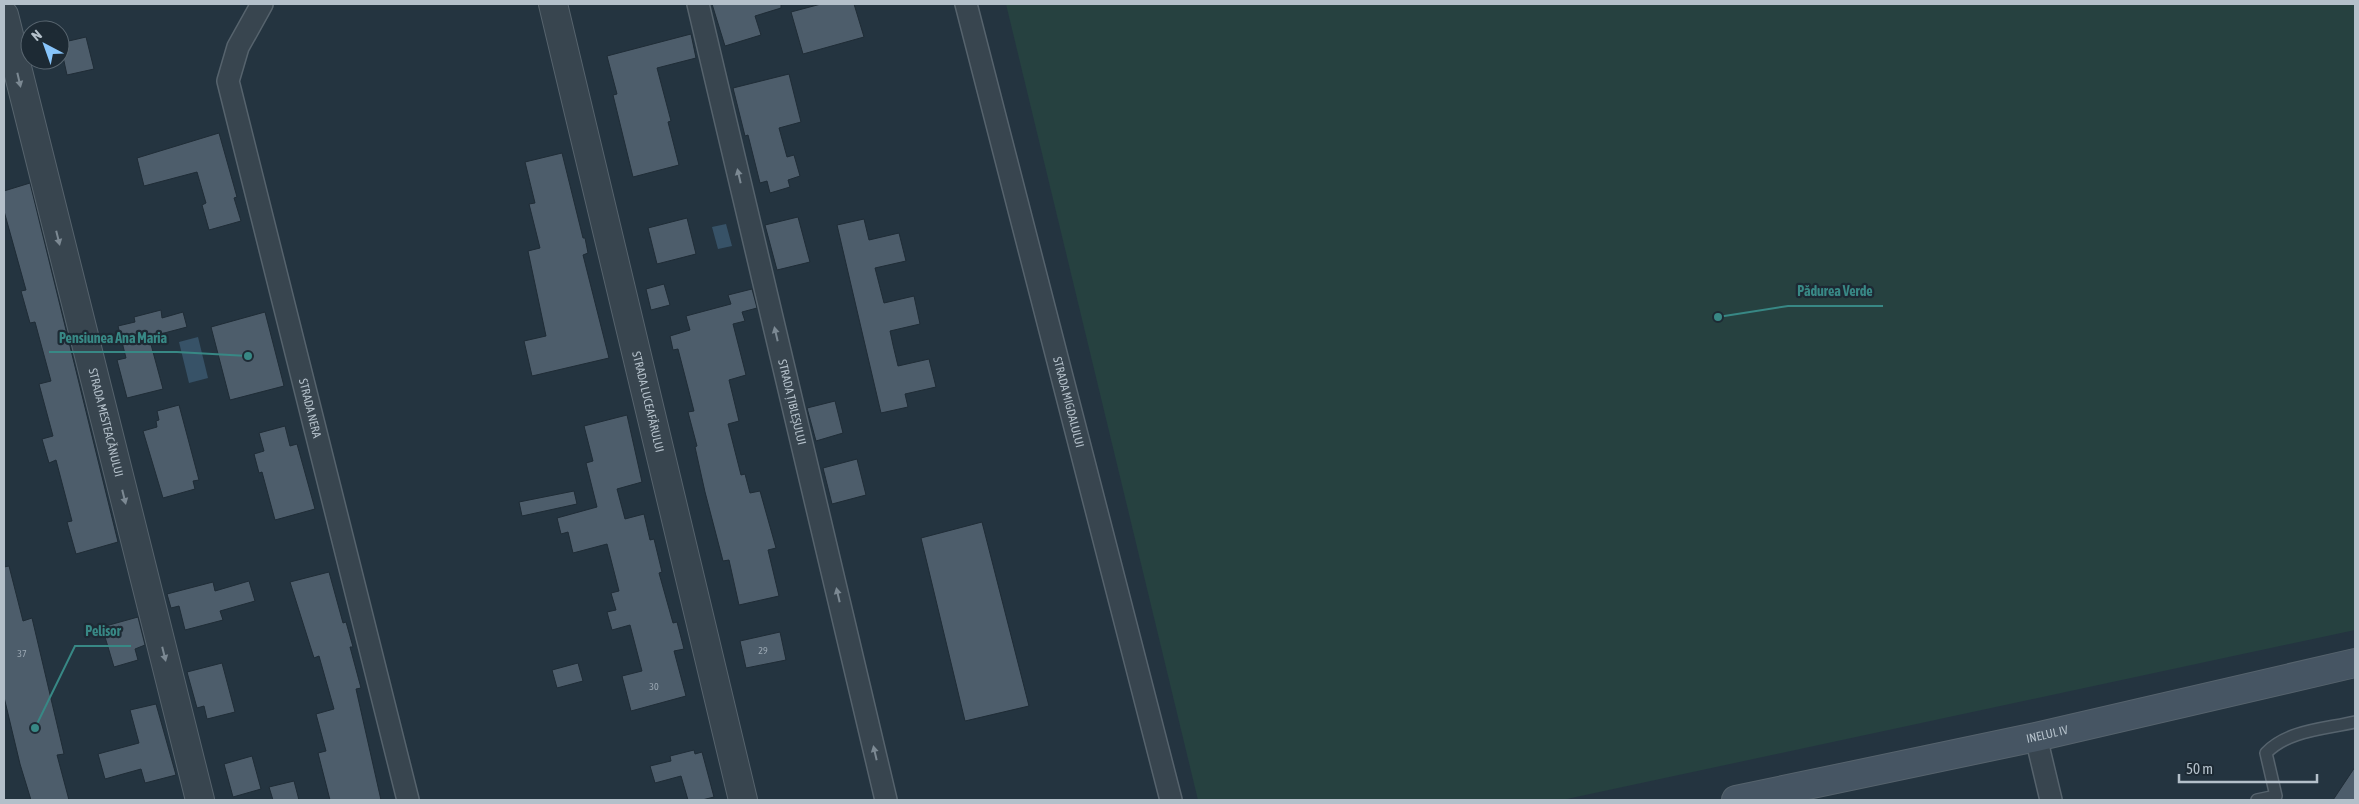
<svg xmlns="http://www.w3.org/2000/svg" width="2359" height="804" font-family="'Asap Condensed',sans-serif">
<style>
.green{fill:#264140}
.water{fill:#375267}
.building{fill:#4d5d6b;stroke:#1f2c36}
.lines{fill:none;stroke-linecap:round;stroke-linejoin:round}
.service-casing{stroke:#56636d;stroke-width:14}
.minor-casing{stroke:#56636d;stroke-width:24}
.tertiary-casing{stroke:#56636d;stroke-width:30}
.secondary-casing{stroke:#56636d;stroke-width:30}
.service{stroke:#38454f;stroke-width:11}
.minor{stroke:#38454f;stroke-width:21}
.tertiary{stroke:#38454f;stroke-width:28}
.secondary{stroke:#465563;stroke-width:28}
.oneway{fill:#7c8993}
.labels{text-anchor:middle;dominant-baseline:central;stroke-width:4.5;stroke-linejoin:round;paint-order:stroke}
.number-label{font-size:10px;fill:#9aa7b2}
.street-label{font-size:12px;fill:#b4c0ca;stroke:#1d2a34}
.leader{fill:none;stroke:#388885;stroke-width:2}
.callout-dot{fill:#388885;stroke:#1d2a34;stroke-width:2}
.callout-label{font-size:14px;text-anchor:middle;font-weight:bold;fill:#388885;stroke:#1d2a34;stroke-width:4.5;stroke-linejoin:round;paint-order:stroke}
</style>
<rect width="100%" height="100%" fill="#243440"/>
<path class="green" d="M1006,4H2355V630L1562,800H1198Z"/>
<path class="water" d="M726,224L732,246L718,249L712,227Z
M198,337L208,378L189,383L179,342Z"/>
<path class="building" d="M712,4H781V8L755,16L761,35L725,46Z
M821,4H854L864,37L803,54L791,12Z
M691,34L696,58L657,68L671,121L668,122L679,165L633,177L613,95L617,94L607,56Z
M86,37L94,69L67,75L60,43Z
M789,74L801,122L779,128L787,157L794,155L800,176L788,180L790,187L770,193L767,181L760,183L748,135L745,136L733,88Z
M219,133L237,197L234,198L241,221L209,230L202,205L206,203L197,172L144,186L137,158Z
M562,153L583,238H585L588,253L583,255L609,358L532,376L524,341L546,336L528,251L540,248L529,204L535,203L525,162Z
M30,183L118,542L76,554L67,522L72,521L56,460L49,463L42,439L53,436L39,384L51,381L35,322L30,323L21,291L26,290L4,211V191Z
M798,217L810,262L777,270L765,225Z
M687,218L696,254L657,264L648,228Z
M864,219L869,240L899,233L906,261L875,268L884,303L914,296L920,324L890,331L893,345L898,366L929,359L936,387L905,394L908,407L881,413L837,225Z
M664,284L670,305L651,310L646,289Z
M752,289L757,308L742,312L745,321L733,324L746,375L729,380L739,421L728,424L741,475L745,474L750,493L760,491L776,548L768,550L779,596L739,605L729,560L723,561L705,492L695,447L697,446L688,412L694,411L678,349L673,350L670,336L690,330L686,316L731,304L728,295Z
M161,310L162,318L183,312L187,327L149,337L163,389L127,398L117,360L126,358L118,326L135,322L134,317Z
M265,312L284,386L230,400L211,327Z
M835,401L843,433L816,441L807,408Z
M179,405L199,480L193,481L195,489L163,498L143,431L157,427L156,421L159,420L157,411Z
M627,415L642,482L617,489L625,519L644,514L650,540L654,539L662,572L659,573L673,623L677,622L684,649L674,651L686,696L631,711L622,676L642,671L630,625L612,630L607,612L616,610L611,593L619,591L607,544L573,553L568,532L561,534L557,518L597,507L586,463L593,461L584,426Z
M285,426L290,446L297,444L315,509L275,520L262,472L259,473L254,454L264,451L259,433Z
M857,459L866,495L832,504L823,468Z
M574,491L577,504L522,516L519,502Z
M982,522L1029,706L965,721L921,538Z
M9,566L23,621L32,618L64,754L57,755L69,800H31L20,764L4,697V567Z
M329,572L343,623L346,622L353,647H350L361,688L356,689L381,800H330L318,753L326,751L316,714L334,709L319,656L314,658L290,582Z
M249,581L255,601L220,611L223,620L185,630L179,606L171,608L167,594L213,582L215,591Z
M138,617L145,645L135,649L138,660L114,667L102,627Z
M780,632L786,660L746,668L740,641Z
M222,663L235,712L207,719L204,706L197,708L187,672Z
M578,663L583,681L557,688L552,670Z
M156,704L176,775L145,783L141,769L105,779L98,754L139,743L130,710Z
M694,750L695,754L702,752L714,797L702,800H688L681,776L655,783L650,766L671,761L670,756Z
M252,756L261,789L233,797L224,764Z
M2355,767V800H2333Z
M294,781L299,800H273L269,787Z"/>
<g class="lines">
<defs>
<path id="service" d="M2257,800L2276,796L2266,753C2288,730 2325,729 2355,722"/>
<g id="minor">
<path id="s1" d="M262,4L238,47L228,81L408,800"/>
<path id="s2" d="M698,4L886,800"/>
<path id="s3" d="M966,4L1171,800"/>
<path d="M2036,737L2051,800"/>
</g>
<g id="tertiary">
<path id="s4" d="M553,4L743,800"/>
<path id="s5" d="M4,15L200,800"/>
</g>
<g id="secondary">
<path id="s6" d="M1736,800L2036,737L2355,663"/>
</g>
</defs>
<use href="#service" class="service-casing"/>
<use href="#minor" class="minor-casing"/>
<use href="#tertiary" class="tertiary-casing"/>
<use href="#secondary" class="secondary-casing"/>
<use href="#service" class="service"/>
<use href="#minor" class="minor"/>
<use href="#tertiary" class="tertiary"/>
<use href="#secondary" class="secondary"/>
</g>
<defs><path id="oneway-solid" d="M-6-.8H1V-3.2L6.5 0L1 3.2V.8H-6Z" transform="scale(1.25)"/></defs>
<g class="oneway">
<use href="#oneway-solid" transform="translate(19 80) rotate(77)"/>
<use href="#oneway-solid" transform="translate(739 176) rotate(-103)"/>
<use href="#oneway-solid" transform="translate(58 238) rotate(76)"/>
<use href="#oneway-solid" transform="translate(776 334) rotate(-103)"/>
<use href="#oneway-solid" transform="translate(124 497) rotate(76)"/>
<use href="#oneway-solid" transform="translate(838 595) rotate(-103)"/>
<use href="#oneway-solid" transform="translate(164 654) rotate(76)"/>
<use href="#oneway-solid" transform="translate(875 753) rotate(-103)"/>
</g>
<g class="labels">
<g class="number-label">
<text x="763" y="650">29</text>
<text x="22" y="653">37</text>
<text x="654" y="686">30</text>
</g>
<g class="street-label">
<text stroke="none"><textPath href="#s4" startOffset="409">STRADA LUCEAFĂRULUI</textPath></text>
<text stroke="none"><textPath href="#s2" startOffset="409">STRADA ȚIBLEȘULUI</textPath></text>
<text stroke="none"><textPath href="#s3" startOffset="411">STRADA MIGDALULUI</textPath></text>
<text stroke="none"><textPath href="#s1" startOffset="422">STRADA NERA</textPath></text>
<text stroke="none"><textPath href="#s5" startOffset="420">STRADA MESTEACĂNULUI</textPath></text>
<text stroke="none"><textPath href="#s6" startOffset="318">INELUL IV</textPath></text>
</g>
</g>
<path class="leader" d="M1718 317L1788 306H1883M248 356L177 352H49M35 728L75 646H131"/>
<g class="callout-dot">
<circle cx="1718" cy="317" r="5"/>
<circle cx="248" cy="356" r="5"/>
<circle cx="35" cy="728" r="5"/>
</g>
<g class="callout-label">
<text x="1835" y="296">Pădurea Verde</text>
<text x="113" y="343">Pensiunea Ana Maria</text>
<text x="103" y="636">Pelisor</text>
</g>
<rect width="2359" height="804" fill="none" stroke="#b4c0ca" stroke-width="10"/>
<g transform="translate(45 45) rotate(319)"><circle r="24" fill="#1d2a34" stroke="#596670"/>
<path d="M0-4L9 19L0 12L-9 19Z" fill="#88c5fb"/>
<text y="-8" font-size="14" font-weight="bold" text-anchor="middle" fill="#b4c0ca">N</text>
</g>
<path d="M2179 774v8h138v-8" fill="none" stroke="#b4c0ca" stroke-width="2.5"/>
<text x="2186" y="774" font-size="15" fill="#b4c0ca" stroke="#1d2a34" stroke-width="4" paint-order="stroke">50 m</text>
</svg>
